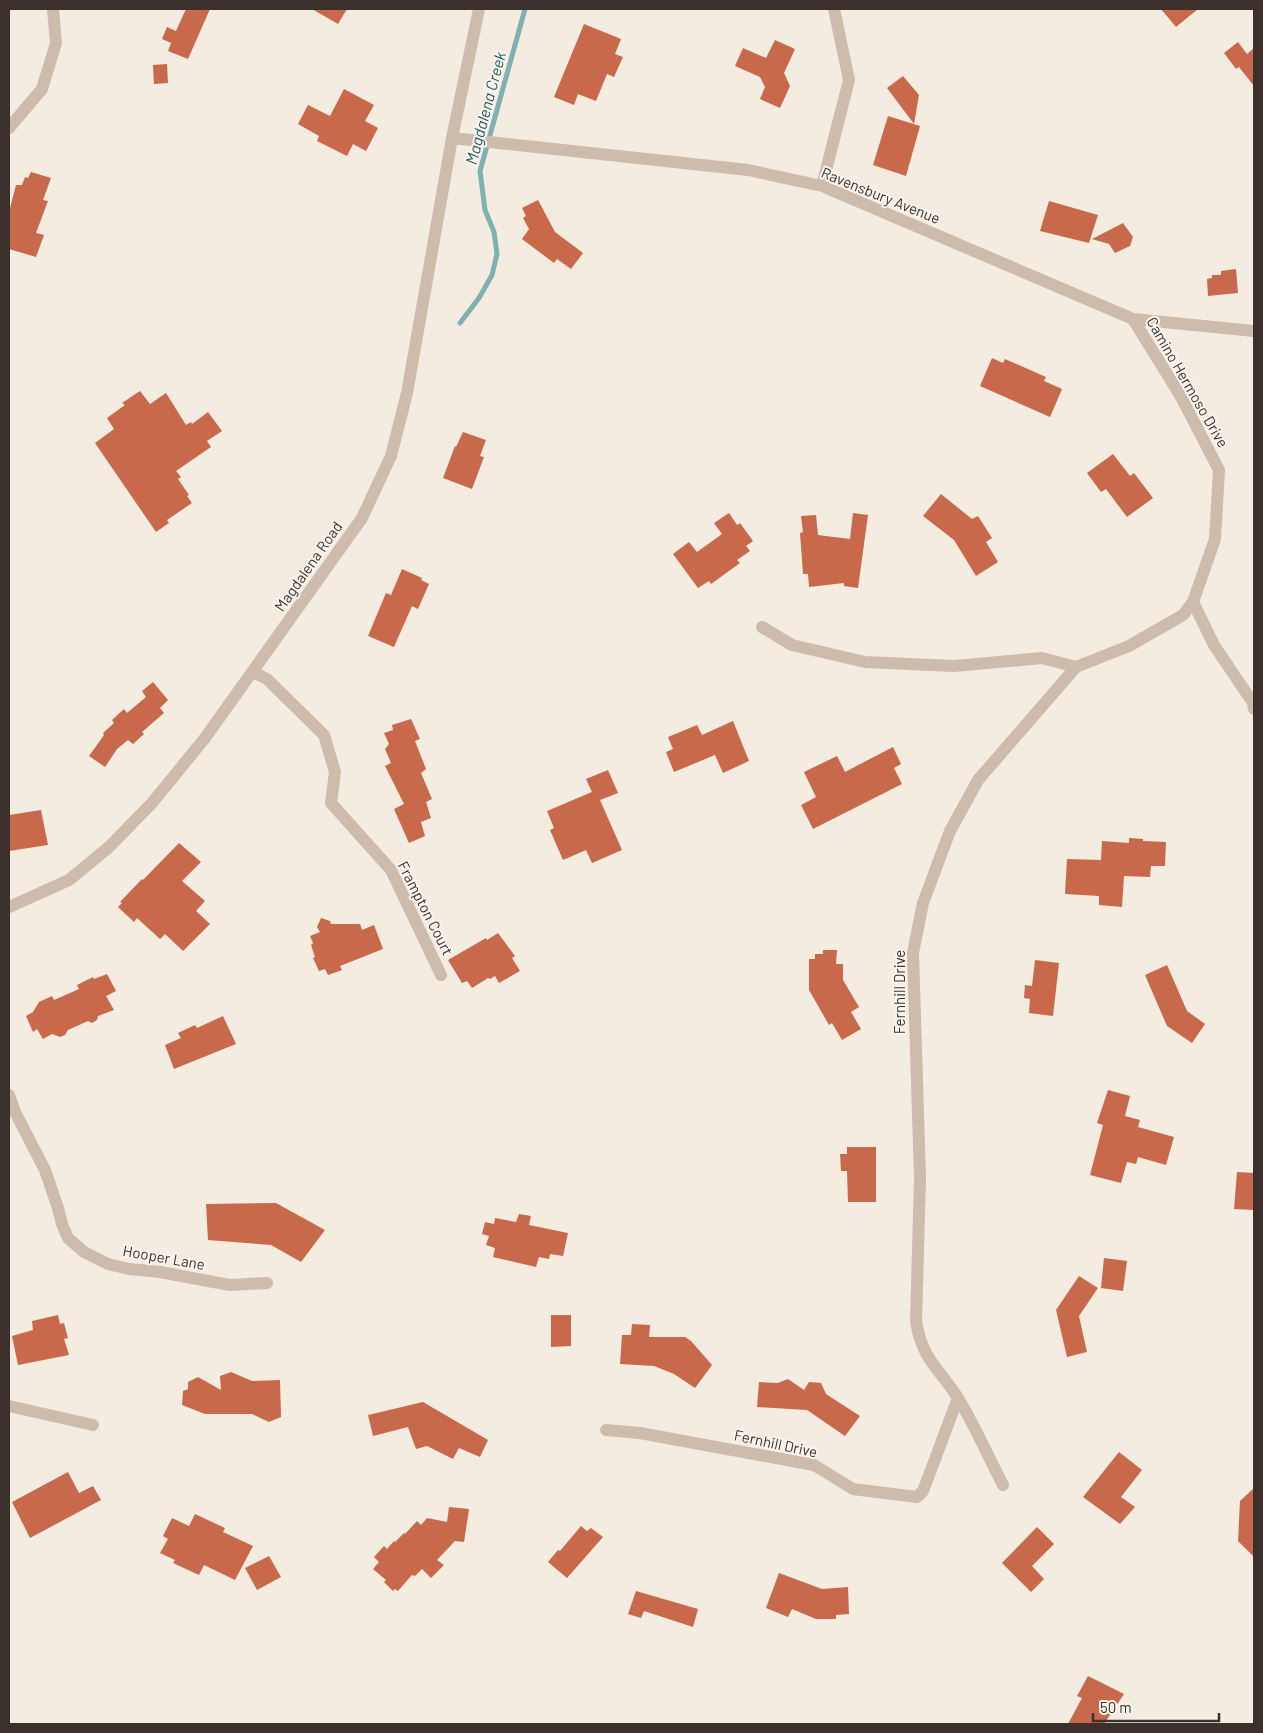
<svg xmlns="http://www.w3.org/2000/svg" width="1263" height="1733" font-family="Barlow,sans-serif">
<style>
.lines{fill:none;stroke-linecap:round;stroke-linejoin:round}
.stream{stroke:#7fb0b2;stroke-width:5}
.building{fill:#c8694b}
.minor{stroke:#cdbbac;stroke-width:12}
.labels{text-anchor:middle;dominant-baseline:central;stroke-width:4;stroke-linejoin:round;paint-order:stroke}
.street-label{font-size:15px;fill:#3b302b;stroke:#fbf5ee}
.water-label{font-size:16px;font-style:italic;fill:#1f5a5e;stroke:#fbf5ee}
</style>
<rect width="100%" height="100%" fill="#f4ebe1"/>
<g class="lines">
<path class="stream" d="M460,323L479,298L492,275L497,254L494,232L485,210L480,171L525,9"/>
</g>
<path class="building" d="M186,9H210L188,59L168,51L171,43L162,39L167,27L176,31Z
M312,9H347L338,24Z
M1161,9H1198L1176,27Z
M584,24L621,39L615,54L623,57L614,77L607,74L596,101L578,94L574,105L554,97Z
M775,40L795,49L784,73L790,86L780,108L760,99L765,87L760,77L735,66L743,48L766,58Z
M1238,42L1247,54L1254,48V86L1239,67L1236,69L1224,53Z
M167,64L168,83L154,84L153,65Z
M903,76L919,95L914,124L887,88Z
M344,89L374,105L365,121L378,128L366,151L353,144L347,156L317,141L319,136L298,124L308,105L330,116Z
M888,116L920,126L906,176L873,165Z
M31,172L51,178L43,200L48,201L36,233L44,235L36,257L9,249V212L16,185H22L25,177L28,178Z
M538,200L555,232L583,253L571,269L557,259L554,263L522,239L529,229L523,218L526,216L522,208Z
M1049,201L1098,215L1089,243L1040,231Z
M1123,223L1133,237L1130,246L1115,253L1109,244L1092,239Z
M1236,269L1238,293L1208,296L1207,279L1212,278V275H1221V271Z
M992,358L1003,363L1005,359L1046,377L1044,381L1062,389L1050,417L980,386Z
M140,391L150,404L166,393L186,425L191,422L192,424L208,412L222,431L207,441L211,447L176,471L181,477L178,479L189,495L187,496L192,503L167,520L169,523L156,532L95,443L114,429L107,418L125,405L122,403Z
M463,432L486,440L480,456L484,457L472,489L443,478L455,446L456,447Z
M1113,454L1130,476L1134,473L1153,498L1127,517L1106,489L1101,492L1087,473Z
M941,494L972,519L978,516L992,538L986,542L998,562L976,576L954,540L923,516Z
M729,513L737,525L740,523L753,541L746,546L750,551L737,560L740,563L711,584L709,581L698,588L673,554L689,542L697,552L722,534L714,523Z
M853,513L868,515L858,588L844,586V583L809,587L808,574H803L800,533L803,532L801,516L816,515L818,535L850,539Z
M402,569L422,578L421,580L429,584L418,609L412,606L394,647L368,636L386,593L391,595Z
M153,682L168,700L160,708L164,713L142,732L144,734L133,744L128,740L117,749L105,767L89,756L104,735L103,733L114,723L112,720L124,709L127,713L146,697L142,691Z
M411,719L420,739L415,741L426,769L421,773L432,799L426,802L431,818L421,822L425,836L409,843L394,809L404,804L385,766L391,763L385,749L389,744L384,733L393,730L392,725Z
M733,721L749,761L723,773L715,755L674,772L666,752L673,749L668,737L697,725L702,735Z
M893,747L901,764L894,768L902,784L813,829L801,805L816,797L804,772L837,756L845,772Z
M608,770L618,793L600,800L622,850L592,863L586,850L563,860L550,830L554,828L547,811L592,792L586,779Z
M41,810L48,845L9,851V815Z
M1129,838L1143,839V841L1166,842L1165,866H1151L1150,877L1124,876L1122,907L1099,905V896L1065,894L1067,859L1101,860L1102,841L1129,843Z
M179,843L201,862L182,881L205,901L196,911L210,924L183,951L165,934L160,939L137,918L134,922L118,907L122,903L120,902L142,879L143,880Z
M321,918L330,921L331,924H360L362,930L374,925L383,949L340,966L342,970L328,975L325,969L319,971L313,958L315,957L311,945L313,943L310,936L320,932L317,927Z
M498,933L515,956L512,958L520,971L499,983L495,976L490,979L488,978L472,988L467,981L462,983L448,960L486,938L487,940Z
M823,950H837L836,964H843V980L859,1007L851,1012L861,1029L842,1040L832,1023L829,1025L809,990V959H815V954H823Z
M1035,960L1059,963L1053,1016L1029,1013L1030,999L1024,998L1025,985L1032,986Z
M1167,965L1187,1011L1205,1024L1192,1043L1167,1026L1145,975Z
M107,974L116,991L106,996L114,1010L98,1016L97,1020L92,1023L88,1021L68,1030L65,1035L60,1037L52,1034L43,1039L37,1029L33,1032L26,1016L33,1012L39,1002L52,996L54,1000L79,989L77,985L93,977L94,979Z
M223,1016L236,1044L174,1069L165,1045L181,1038L178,1033L195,1025L197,1028Z
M1108,1090L1130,1096L1125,1116L1140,1120L1138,1127L1174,1137L1166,1165L1138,1157L1136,1164L1127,1162L1121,1183L1090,1175L1103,1125L1097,1123Z
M847,1147H876V1202H848L847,1171H841L840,1154H847Z
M1237,1172L1254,1173V1210L1234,1209Z
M276,1203L325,1230L301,1262L271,1245L208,1240L206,1204Z
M519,1214L531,1216L529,1225L568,1233L563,1256L550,1254L549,1259L539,1257L536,1267L493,1257L495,1248L486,1245L489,1236L482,1234L485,1222L494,1224L495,1218L516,1222Z
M1104,1258L1127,1261L1123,1291L1101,1288Z
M1079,1276L1098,1288L1079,1316L1087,1352L1067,1357L1056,1310Z
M58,1315L60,1324L64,1323L68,1338L64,1339L69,1355L18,1365L12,1336L33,1330L32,1321Z
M551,1315H571V1346L551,1347Z
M632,1324L650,1325L649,1337H685L691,1341L712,1365L695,1388L674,1374L654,1366L620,1364L622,1335H631Z
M231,1372L252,1381L280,1380L281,1417L269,1422L252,1414H205L182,1405L183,1391L188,1389V1382L198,1377L221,1390L220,1376Z
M788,1379L804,1390L809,1382L821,1383L826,1394L860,1416L845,1436L807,1410L757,1407L759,1382L778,1383Z
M423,1402L488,1440L480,1457L459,1448L453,1459L427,1446L416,1449L408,1427L373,1436L368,1415Z
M1119,1452L1142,1470L1121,1497L1135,1507L1120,1524L1083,1497Z
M68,1472L79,1493L93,1486L101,1500L30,1538L12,1502Z
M1254,1488V1557L1238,1541L1240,1501Z
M449,1507L469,1509L464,1542L455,1541L437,1560L444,1565L431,1578L422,1569L415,1576L412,1575L398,1591L395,1589L393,1591L384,1582L386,1580L373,1569L379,1562L374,1557L384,1546L387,1549L394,1541L395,1542L404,1533L405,1534L417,1521L421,1525L427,1518L447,1522Z
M195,1514L225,1528L223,1532L253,1546L235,1580L204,1565L199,1575L173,1563L175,1560L160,1553L168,1539L163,1536L172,1518L189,1526Z
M581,1526L587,1531L591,1528L603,1537L567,1578L548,1562L558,1550L560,1551Z
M1037,1527L1054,1544L1032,1566L1044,1579L1031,1592L1002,1563Z
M269,1556L281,1577L257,1590L245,1568Z
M779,1573L822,1589L848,1587L849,1614L836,1615V1619H816L792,1609L788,1617L766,1608Z
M636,1591L698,1609L693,1627L644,1611L641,1618L628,1614Z
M1088,1676L1124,1694L1104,1724H1068L1082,1698L1077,1696Z"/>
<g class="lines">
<path class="minor" d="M9,128L42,89L56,43L53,9
M452,138L748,170L822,186L1133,319L1254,331
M822,186L849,80L834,9
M1133,319L1180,395L1219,470L1215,539L1193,602L1214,645L1253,703L1254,709
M762,627L792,645L865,662L954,666L1042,658L1076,667
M253,672L267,679L324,735L335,772L331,803L391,870L441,975
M9,907L69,880L109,847L152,803L205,738L362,518L391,456L407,393L452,138L479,9
M9,1095L15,1112L45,1170L58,1208L62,1224L68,1238L84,1252L108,1264L129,1269L160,1272L230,1285L267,1283
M9,1406L93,1425
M606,1430L640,1433L814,1465L853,1489L917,1497L923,1491L958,1398
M1003,1485C988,1456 975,1426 958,1398C939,1368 922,1360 916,1321L920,1178L913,953L923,903L950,831L978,780L1076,667L1129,646L1183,615L1193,602"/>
</g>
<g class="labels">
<g class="street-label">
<text transform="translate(881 195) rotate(22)">Ravensbury Avenue</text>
<text transform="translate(1188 382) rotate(60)">Camino Hermoso Drive</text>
<text transform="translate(308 566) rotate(-55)">Magdalena Road</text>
<text transform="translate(426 908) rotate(63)">Frampton Court</text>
<text transform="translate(899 992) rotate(-90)">Fernhill Drive</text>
<text transform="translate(164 1257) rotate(10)">Hooper Lane</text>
<text transform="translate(776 1443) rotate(12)">Fernhill Drive</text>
</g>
<g class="water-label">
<text transform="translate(485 108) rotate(-75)">Magdalena Creek</text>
</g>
</g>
<rect width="1263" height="1733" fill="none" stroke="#3b302b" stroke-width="20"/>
<path d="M1093 1713v8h126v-8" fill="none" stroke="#3b302b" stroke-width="2.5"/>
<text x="1100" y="1713" font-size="15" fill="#3b302b" stroke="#fbf5ee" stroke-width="4" paint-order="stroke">50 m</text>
</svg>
